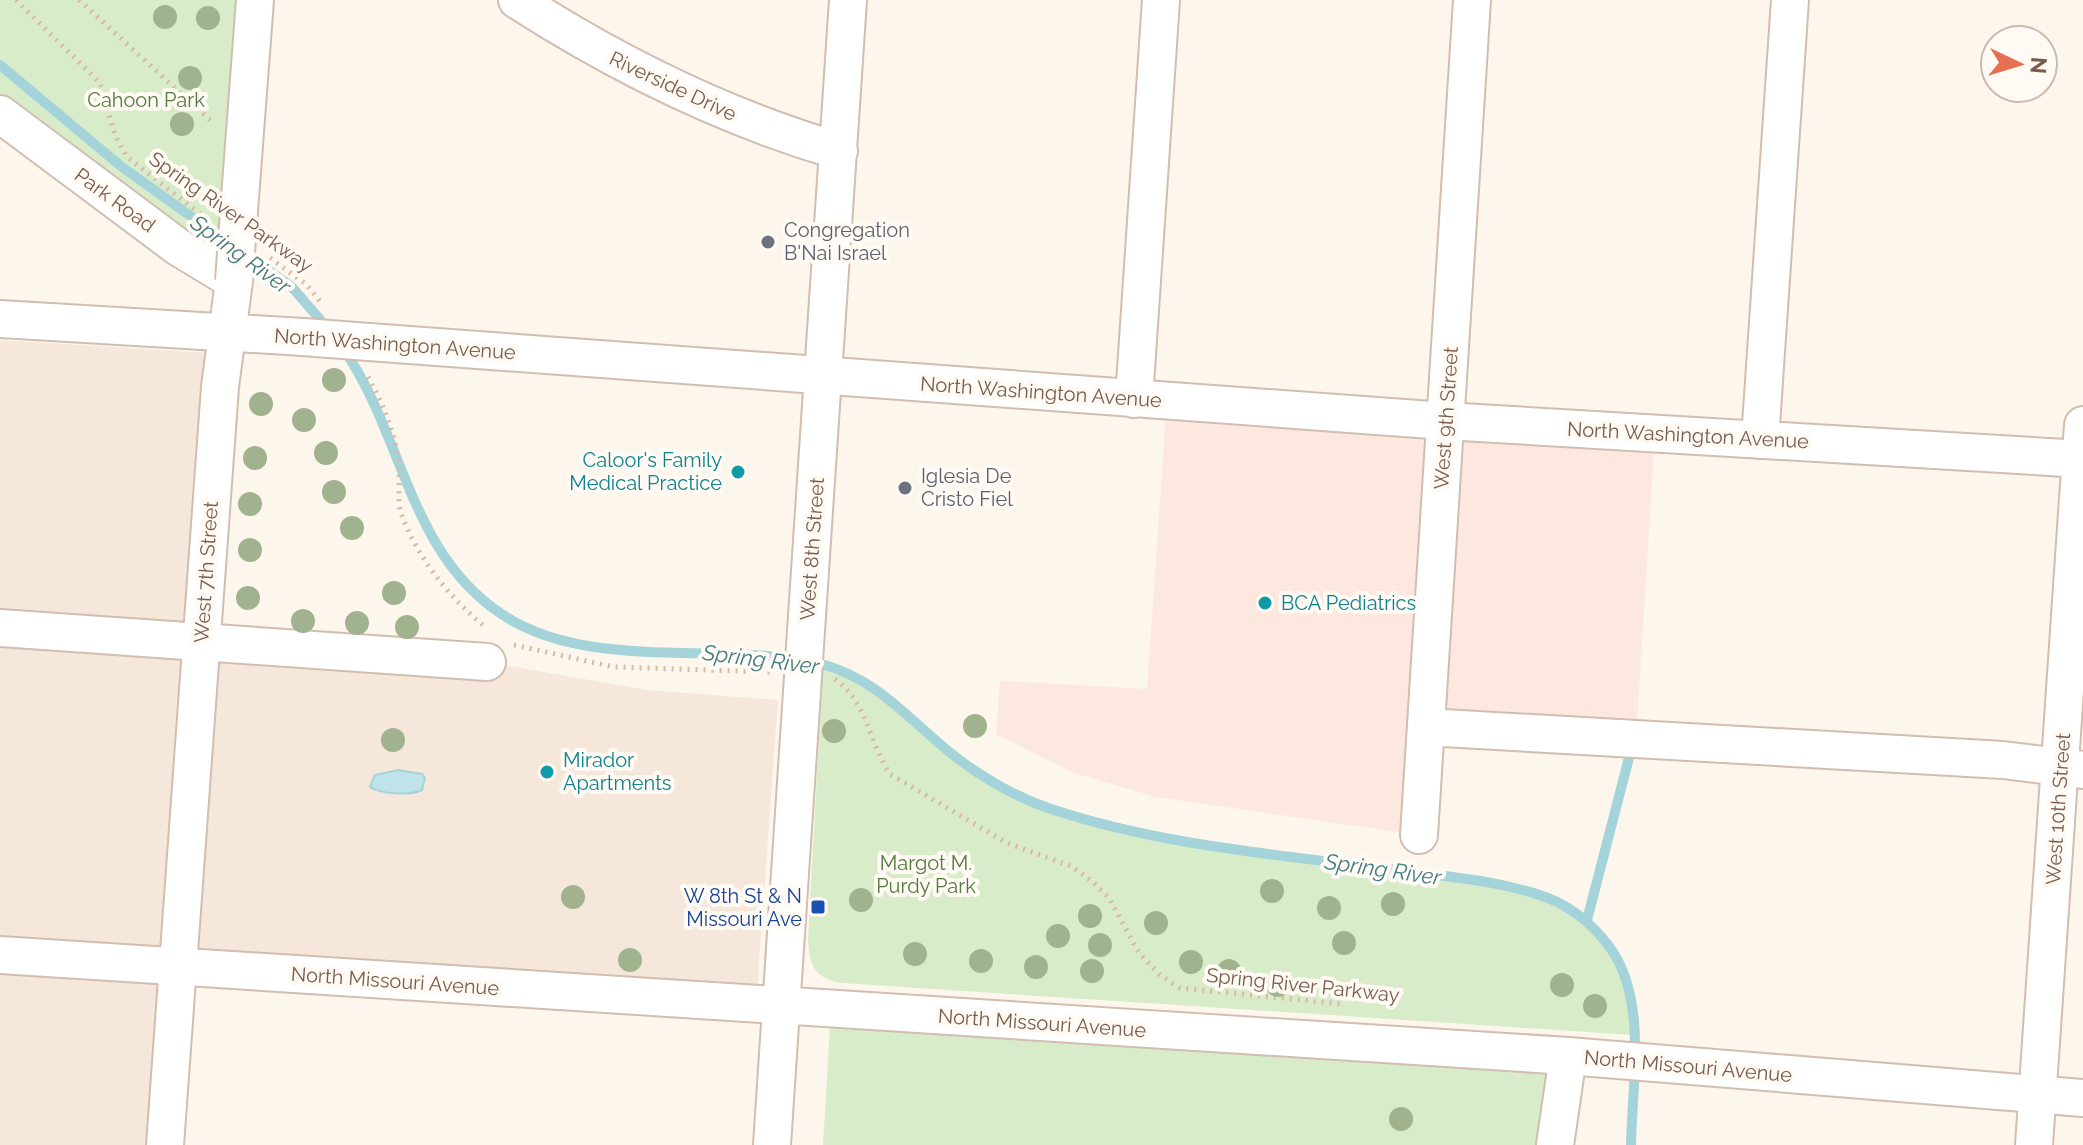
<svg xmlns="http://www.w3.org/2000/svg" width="2083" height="1145" font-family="Raleway,sans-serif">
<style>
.residential{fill:#f5e8da}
.commercial{fill:#fde8e0}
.green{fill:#d8ecc9}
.water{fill:#bfe3e8;stroke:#a5d3da;stroke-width:2}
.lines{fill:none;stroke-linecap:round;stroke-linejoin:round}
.stream{stroke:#a5d3da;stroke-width:10}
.minor-casing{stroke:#d1beb0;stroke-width:40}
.path{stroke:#d9b8a5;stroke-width:5;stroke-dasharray:2 6;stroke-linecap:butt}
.minor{stroke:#fff;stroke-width:36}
.minor-bridge-casing{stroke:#d1beb0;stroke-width:40;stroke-linecap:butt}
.minor-bridge{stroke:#fff;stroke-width:36}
.tree{fill:#a0b28e}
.worship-dot{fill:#6b7280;stroke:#fffaf3;stroke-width:3}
.culture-dot{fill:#0f9aa8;stroke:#fffaf3;stroke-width:3}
.transit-dot{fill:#1a4fb4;stroke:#fffaf3;stroke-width:3}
.labels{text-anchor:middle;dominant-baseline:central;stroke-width:8;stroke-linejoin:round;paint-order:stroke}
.street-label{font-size:20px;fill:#7a5c4d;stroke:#fffaf3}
.park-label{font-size:20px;fill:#537a41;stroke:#fffaf3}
.worship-label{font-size:20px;fill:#5b616d;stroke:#fffaf3;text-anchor:start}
.culture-label{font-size:20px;fill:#0d838f;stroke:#fffaf3;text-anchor:start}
.transit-label{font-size:20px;fill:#164399;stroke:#fffaf3;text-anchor:end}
.water-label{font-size:22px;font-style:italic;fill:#437c86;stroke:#fffaf3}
</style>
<rect width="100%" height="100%" fill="#fdf6ec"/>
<path class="residential" d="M0,340L223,354L201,642L487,662L648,690L778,700L756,1005L177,967L157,999L147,1145H0Z"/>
<path class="commercial" d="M1167,401L1655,433L1637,723L1428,709L1419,835L1156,797L1074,773L996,734L1000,681L1147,689Z"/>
<path class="green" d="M0,0H255L234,281L0,115Z
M823,665C905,694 954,771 1034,803C1141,845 1260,852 1372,867C1436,876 1537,877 1587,920C1619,948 1634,993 1633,1035L843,983C815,979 809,966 808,939Z
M831,1010L1568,1056L1555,1145H823Z"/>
<path class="water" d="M398,770L422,774L425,778L422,790C411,796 380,794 370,787L375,775Z"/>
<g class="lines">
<path class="stream" d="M0,65L122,167L228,243
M242,252L291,286L330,331
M342,347C403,432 408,554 503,615C592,673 721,640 821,664C874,677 908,718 947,750C977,775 1015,797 1051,809C1163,846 1281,855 1397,870C1447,877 1500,880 1548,898C1574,908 1597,928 1613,952C1647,1005 1632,1085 1631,1145
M1587,920L1631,750"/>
<defs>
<path id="minor" d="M517,0C618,65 723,117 839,151
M0,114L178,247L234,281L220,387L165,1145
M239,211L255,0
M0,319L303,337
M369,342L1445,421L2083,459
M1134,399L1161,0
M1760,440L1790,0
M0,628L487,662
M806,631L848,0
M1426,727L2003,760L2083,770
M1419,835L1472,0
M0,955L1568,1056L2083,1098
M772,1145L802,692
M1555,1145L1568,1056
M2034,1145L2083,425"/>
</defs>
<use href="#minor" class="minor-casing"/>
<path class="path" d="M16,0L100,83L115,135L127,157L204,217
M79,0L211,121
M270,258L307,285L322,304
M368,377C384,406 397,437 399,470C400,484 397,501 401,513C417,558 450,598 485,627
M514,645L614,667L770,672
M835,679C868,703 868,741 890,774L1007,843L1071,866L1093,882L1109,898L1139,953L1160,975L1180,988L1342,1004"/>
<use href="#minor" class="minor"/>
<defs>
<path id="minor-bridge" d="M234,281L239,211
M303,337L369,342
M802,692L806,631"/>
</defs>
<use href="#minor-bridge" class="minor-bridge-casing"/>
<use href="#minor-bridge" class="minor-bridge"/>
</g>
<g class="tree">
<circle cx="165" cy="17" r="12"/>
<circle cx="208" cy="18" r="12"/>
<circle cx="190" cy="78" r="12"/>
<circle cx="182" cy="124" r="12"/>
<circle cx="334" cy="380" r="12"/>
<circle cx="261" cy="404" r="12"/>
<circle cx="304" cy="420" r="12"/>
<circle cx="326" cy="453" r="12"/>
<circle cx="255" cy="458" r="12"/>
<circle cx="334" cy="492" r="12"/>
<circle cx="250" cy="504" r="12"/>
<circle cx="352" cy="528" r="12"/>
<circle cx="250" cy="550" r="12"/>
<circle cx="394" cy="593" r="12"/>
<circle cx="248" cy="598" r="12"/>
<circle cx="303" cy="621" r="12"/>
<circle cx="357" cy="623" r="12"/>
<circle cx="407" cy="627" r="12"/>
<circle cx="975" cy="726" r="12"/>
<circle cx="834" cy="731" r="12"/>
<circle cx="393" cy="740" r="12"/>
<circle cx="1272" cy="891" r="12"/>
<circle cx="573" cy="897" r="12"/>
<circle cx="861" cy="900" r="12"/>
<circle cx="1393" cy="904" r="12"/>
<circle cx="1329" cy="908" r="12"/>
<circle cx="1090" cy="916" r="12"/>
<circle cx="1156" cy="923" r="12"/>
<circle cx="1058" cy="936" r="12"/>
<circle cx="1344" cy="943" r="12"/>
<circle cx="1100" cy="945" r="12"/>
<circle cx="915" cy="954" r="12"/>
<circle cx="630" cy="960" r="12"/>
<circle cx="981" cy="961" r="12"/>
<circle cx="1191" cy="962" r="12"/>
<circle cx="1036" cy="967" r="12"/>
<circle cx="1092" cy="971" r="12"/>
<circle cx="1229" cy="971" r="12"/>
<circle cx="1278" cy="985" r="12"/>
<circle cx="1562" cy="985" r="12"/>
<circle cx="1595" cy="1006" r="12"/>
<circle cx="1401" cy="1119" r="12"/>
</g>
<g class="worship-dot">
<circle cx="768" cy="242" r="8"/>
<circle cx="905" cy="488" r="8"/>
</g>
<g class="culture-dot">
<circle cx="738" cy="472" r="8"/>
<circle cx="1265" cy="603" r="8"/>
<circle cx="547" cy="772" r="8"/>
</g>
<rect class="transit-dot" x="810" y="899" width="16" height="16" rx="4"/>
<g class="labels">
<g class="street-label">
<text transform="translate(673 86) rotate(25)">Riverside Drive</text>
<text transform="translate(115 200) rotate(36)">Park Road</text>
<text transform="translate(231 212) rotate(35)">Spring River Parkway</text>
<text transform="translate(395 344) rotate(4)">North Washington Avenue</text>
<text transform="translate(1041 392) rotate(4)">North Washington Avenue</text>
<text transform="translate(1446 418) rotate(-86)">West 9th Street</text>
<text transform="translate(1688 435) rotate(3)">North Washington Avenue</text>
<text transform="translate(812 549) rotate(-86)">West 8th Street</text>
<text transform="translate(206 572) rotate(-86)">West 7th Street</text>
<text transform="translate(2058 809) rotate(-86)">West 10th Street</text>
<text transform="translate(395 981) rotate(4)">North Missouri Avenue</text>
<text transform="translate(1303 985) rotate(6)">Spring River Parkway</text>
<text transform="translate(1042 1023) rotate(4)">North Missouri Avenue</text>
<text transform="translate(1688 1066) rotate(5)">North Missouri Avenue</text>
</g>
<g class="park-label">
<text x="146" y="100">Cahoon Park</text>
<text x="926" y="863">Margot M.<tspan x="926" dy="23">Purdy Park</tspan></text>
</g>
<g class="worship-label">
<text x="784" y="230">Congregation<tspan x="784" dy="23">B'Nai Israel</tspan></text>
<text x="921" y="476">Iglesia De<tspan x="921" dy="23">Cristo Fiel</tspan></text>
</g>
<g class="culture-label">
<text x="722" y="460" text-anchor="end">Caloor's Family<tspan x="722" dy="23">Medical Practice</tspan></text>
<text x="1281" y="603">BCA Pediatrics</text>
<text x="563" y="760">Mirador<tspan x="563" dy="23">Apartments</tspan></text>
</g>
<g class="transit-label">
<text x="802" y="896">W 8th St &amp; N<tspan x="802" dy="23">Missouri Ave</tspan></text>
</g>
<g class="water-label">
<text transform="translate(241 254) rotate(36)">Spring River</text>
<text transform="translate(761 659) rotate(7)">Spring River</text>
<text transform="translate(1383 869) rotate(8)">Spring River</text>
</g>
</g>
<g transform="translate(2019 64) rotate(94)"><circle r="38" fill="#fffaf3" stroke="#cabbb1" stroke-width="2"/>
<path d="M0-6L14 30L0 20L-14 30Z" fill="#e76f51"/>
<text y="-12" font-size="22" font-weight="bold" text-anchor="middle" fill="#7a5c4d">N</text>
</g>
</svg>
